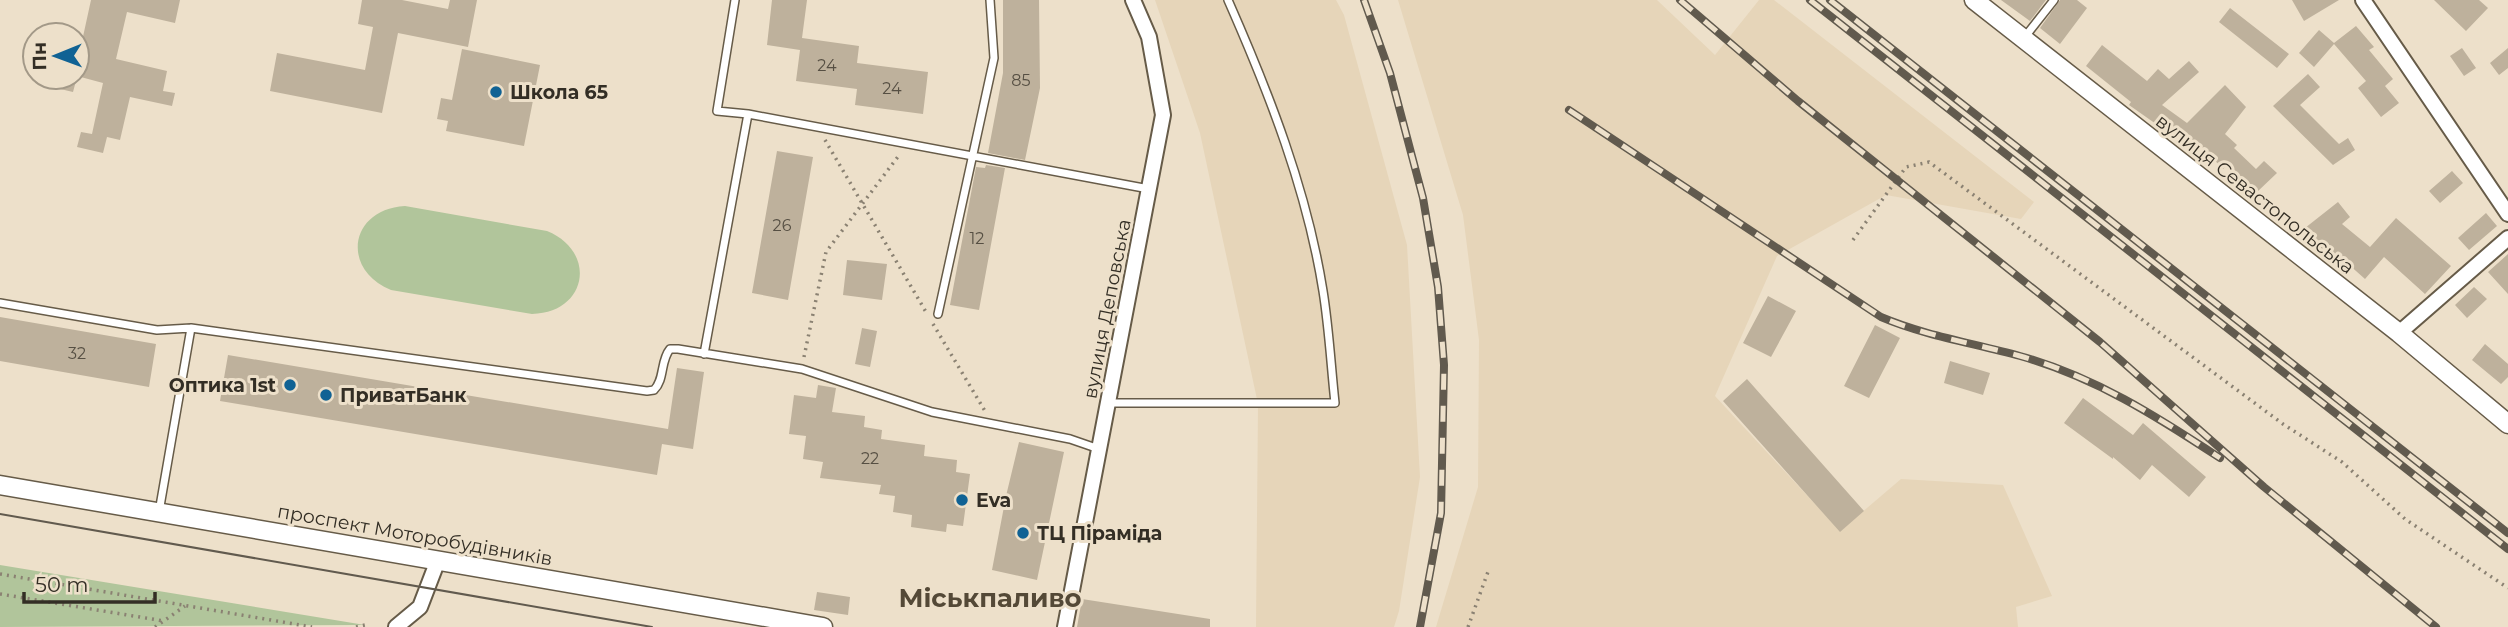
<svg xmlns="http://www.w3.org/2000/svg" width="2508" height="627" font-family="Montserrat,sans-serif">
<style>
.built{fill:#e6d5b9}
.green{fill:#b1c59b}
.building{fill:#beb19c}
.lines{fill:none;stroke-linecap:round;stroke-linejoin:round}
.service-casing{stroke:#665b48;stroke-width:10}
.minor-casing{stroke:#665b48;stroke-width:18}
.tertiary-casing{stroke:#665b48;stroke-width:21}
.path{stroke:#8a8172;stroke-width:3.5;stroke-dasharray:2 5;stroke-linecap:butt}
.service{stroke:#fff;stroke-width:7}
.minor{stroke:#fff;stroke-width:14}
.tertiary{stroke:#fff;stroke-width:18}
.tram{stroke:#615a4e;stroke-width:2}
.rail-casing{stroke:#615a4e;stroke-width:8}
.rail{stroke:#ede0ca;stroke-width:5;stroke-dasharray:16;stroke-linecap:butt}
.poi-dot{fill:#106294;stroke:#ede0ca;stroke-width:2.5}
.labels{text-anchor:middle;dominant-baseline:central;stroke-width:6;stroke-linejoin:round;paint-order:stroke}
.number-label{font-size:16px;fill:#564f43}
.poi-label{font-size:19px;font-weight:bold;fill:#332e25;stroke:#ede0ca;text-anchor:start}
.street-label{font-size:19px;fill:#332e25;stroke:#ede0ca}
.district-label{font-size:26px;font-weight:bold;fill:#544937;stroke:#ede0ca}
</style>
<rect width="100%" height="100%" fill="#ede0ca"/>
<path class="built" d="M1155,0H1336L1344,15L1407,245L1420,477L1399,611L1394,627H1256L1258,404L1200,133Z
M1398,0H1657L1715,55L1759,0H1774L2034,202L2021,219L1886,195L1777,256L1715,396L1840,531L1901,479L2003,485L2052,596L2016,607L2018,627H1436L1478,487L1479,340L1463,215Z"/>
<path class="green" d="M405,206L547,231C598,252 587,313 532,314L391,290C340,269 350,209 405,206Z
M0,565L365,625L0,627Z"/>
<path class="building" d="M91,0H180L175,23L127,12L116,59L167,71L163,91L175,93L172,106L130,97L120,140L107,137L103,153L77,147L81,132L92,134L103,83L77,76V55H79Z
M362,0H402L448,9L450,0H477L468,47L398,33L382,113L270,91L277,53L365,70L373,27L358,24Z
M772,0H807L802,38L859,46L857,63L928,72L923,114L855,105L857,89L796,81L800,50L767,45Z
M1003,0H1039L1040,88L1025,160L988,153L1003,73Z
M2001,0H2046L2030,21Z
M2060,0H2077L2087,8L2060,44L2040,28Z
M2292,0H2339L2304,21Z
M2434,0H2479L2488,8L2466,31Z
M2230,8L2289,54L2277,68L2219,22Z
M2356,26L2374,47L2369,50L2393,79L2385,86L2399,103L2381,117L2358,88L2366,81L2334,44L2314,67L2299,53L2319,30L2334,43Z
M2102,45L2147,81L2158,69L2169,79L2189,61L2199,72L2162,105L2187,123L2225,85L2246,107L2225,134L2237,145L2234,148L2256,169L2264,161L2277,173L2257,192L2228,164L2223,169L2200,145L2195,150L2162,116L2156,124L2129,105L2131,102L2086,66Z
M2462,48L2476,68L2464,76L2450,56Z
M2508,48V68L2499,75L2490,63Z
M462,49L540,65L524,146L446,131L448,121L437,119L441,98L452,100Z
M2308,74L2320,87L2300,105L2339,144L2348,138L2355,150L2333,165L2273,106Z
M36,77H77L73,92L35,83Z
M777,151L813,157L788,300L752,293Z
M986,165L1005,168L979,310L950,305L976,167L985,168Z
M2452,171L2463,183L2440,203L2429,191Z
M2338,202L2350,217L2342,224L2370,247L2396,218L2451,266L2425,294L2384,257L2365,279L2347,263L2344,266L2320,247L2305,228Z
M2486,213L2497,226L2469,250L2458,238Z
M2508,254V294L2488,272Z
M847,260L887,264L882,300L843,295Z
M2474,287L2487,299L2467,318L2455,305Z
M1768,296L1796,311L1771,357L1743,343Z
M0,317L156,344L149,387L0,361Z
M1875,325L1900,338L1869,398L1844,386Z
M862,328L877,331L870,367L855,364Z
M2485,344L2508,364V377L2501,384L2472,360Z
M228,355L668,429L677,368L704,372L693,449L662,444L657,475L220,401Z
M1950,361L1990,373L1983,395L1944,383Z
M1747,379L1864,511L1840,532L1723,401Z
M818,385L836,388L832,412L865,416L864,427L882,430L881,439L925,445L924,456L957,460L956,472L970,474L963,526L947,524L946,532L911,527L912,515L893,512L895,496L879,494L881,485L820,478L823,462L803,459L806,436L789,434L794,395L816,398Z
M2083,398L2133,435L2143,423L2206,477L2189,497L2152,465L2140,480L2113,457V459L2064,423Z
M1019,442L1064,452L1037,580L992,570L1006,496Z
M817,592L850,597L848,615L814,610Z
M1082,599L1210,619V627H1077Z"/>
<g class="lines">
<defs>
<path id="service" d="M2024,38L2054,0
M748,114L1149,189
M0,303L157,330L191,328
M938,314L994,58L990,0
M704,354L748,114L717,111L735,0
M1108,403H1335C1331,366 1329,328 1323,291C1307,190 1269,93 1228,0
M159,512L191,328L647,391L654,390C665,379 660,361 670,349H678L802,369L932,412L1070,439L1099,449"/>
<path id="minor" d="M2363,0L2508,214
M2399,333L2508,238
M396,627L420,607L438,560
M1065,627L1163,115L1149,37L1133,0"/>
<path id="tertiary" d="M1974,0L2399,333L2508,424
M0,485L823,627"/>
</defs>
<use href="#service" class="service-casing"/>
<use href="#minor" class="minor-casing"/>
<use href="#tertiary" class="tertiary-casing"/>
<path class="path" d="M825,140L926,312
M1853,240L1906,167L1929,162L2283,424L2342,462L2405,519L2508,588
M933,324L985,411
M804,357L826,252L900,154
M0,574L312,627
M0,594L164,621
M155,627L185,606
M356,627L365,625L362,627
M1468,627L1489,569"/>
<use href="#service" class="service"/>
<use href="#minor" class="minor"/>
<use href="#tertiary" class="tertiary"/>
<path class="tram" d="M0,514L652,627"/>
<defs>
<path id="rail" d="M1364,0L1390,73L1423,198L1438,287L1444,365L1441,513L1420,627
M1680,0L1798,101L2100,342L2264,487L2436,627
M1810,0L2508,549
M1830,0L2508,533
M1569,110L1881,317C1926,336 1973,343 2020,356C2095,377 2156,416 2220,458"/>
</defs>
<use href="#rail" class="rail-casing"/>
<use href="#rail" class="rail"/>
</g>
<g class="poi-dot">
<circle cx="496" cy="92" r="7"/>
<circle cx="290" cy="385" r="7"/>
<circle cx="326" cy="395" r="7"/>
<circle cx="962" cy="500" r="7"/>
<circle cx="1023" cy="533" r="7"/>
</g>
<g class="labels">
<g class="number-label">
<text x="827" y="65">24</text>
<text x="1021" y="80">85</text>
<text x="892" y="88">24</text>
<text x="782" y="225">26</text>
<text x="977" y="238">12</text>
<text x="77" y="353">32</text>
<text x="870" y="458">22</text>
</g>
<g class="poi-label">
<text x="510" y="92">Школа 65</text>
<text x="276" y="385" text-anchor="end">Оптика 1st</text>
<text x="340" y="395">ПриватБанк</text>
<text x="976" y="500">Eva</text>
<text x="1037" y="533">ТЦ Піраміда</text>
</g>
<g class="street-label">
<text transform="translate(2255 194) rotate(38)">вулиця Севастопольська</text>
<text transform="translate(1107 309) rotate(-79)">вулиця Деповська</text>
<text transform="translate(415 535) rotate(10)">проспект Моторобудівників</text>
</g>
<g class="district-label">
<text x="990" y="598">Міськпаливо</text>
</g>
</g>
<g transform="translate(56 56) rotate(269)"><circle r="33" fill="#ede0ca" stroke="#a39988" stroke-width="2"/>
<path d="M0-5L12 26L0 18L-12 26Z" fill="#106294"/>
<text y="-10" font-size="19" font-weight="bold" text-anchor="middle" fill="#332e25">Пн</text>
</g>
<path d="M24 592v10h131v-10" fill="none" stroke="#332e25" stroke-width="3.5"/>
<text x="35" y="592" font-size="21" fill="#332e25" stroke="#ede0ca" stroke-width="5" paint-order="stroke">50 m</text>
</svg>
